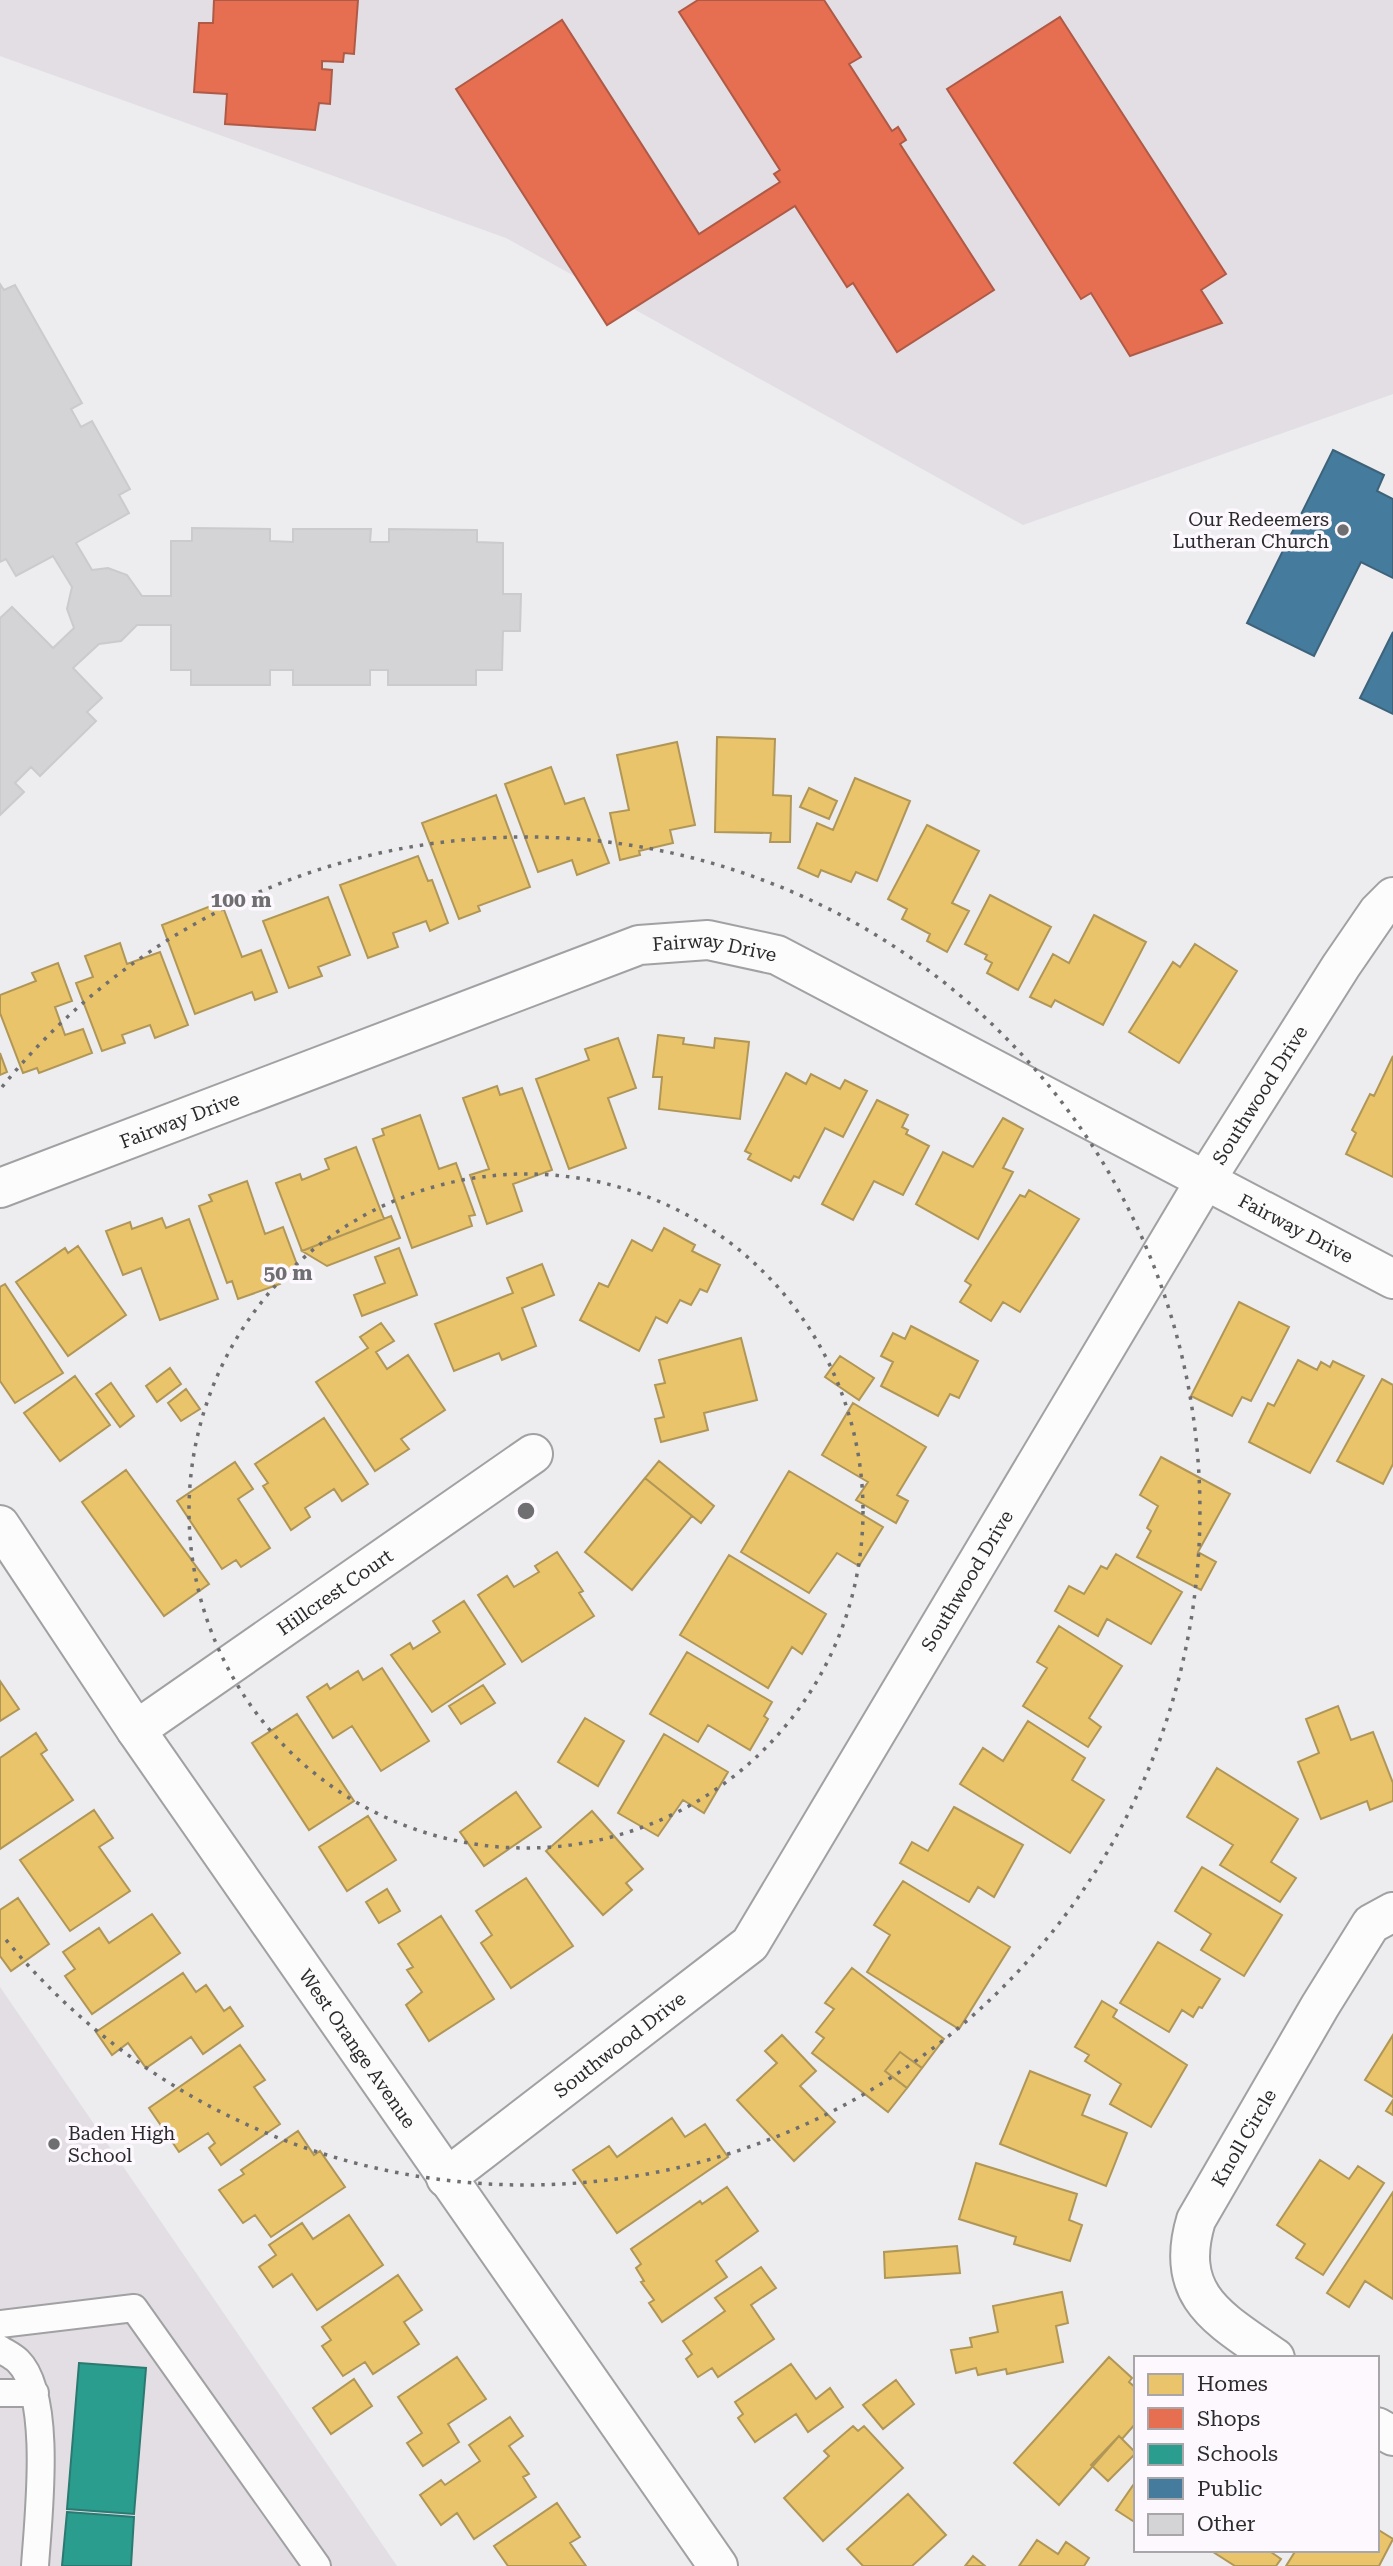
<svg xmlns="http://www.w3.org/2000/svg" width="1393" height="2566" font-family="'Roboto Serif',serif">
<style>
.built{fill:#e2dee4}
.homes{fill:#e9c46a;stroke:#b09657;stroke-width:2}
.shops{fill:#e76f51;stroke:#af5a46;stroke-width:2}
.schools{fill:#2a9d8f;stroke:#2a7a71;stroke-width:2}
.public{fill:#457b9d;stroke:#3d637b;stroke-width:2}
.building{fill:#d4d3d5;stroke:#cbcacc;stroke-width:2}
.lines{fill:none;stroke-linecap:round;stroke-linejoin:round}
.lane-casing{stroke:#a1a0a2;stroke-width:30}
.street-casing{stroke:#a1a0a2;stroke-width:42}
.lane{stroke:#fcfcfc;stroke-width:26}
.street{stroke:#fcfcfc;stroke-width:38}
.ring{fill:none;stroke:#6f6e70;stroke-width:3.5;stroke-dasharray:3.5 7}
.poi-dot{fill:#6f6e70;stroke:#fcf8fd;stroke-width:2.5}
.labels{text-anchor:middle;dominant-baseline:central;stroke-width:7;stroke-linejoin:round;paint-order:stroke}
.poi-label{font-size:19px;fill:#2b2a2c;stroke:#fcf8fd;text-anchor:end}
.street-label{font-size:19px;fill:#2b2a2c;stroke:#fcf8fd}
.centre{fill:#6f6e70;stroke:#fcf8fd;stroke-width:3.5}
.ring-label{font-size:21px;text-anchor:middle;font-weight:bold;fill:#6f6e70;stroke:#fcf8fd;stroke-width:7;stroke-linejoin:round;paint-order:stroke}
</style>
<rect width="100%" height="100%" fill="#edecee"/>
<path class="built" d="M0,0H1393V394L1023,525L506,238L0,56Z
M0,1987L216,2302L397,2566H0Z"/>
<path class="homes" d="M717,737L775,739L773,795L791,796L790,842H770L771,833L715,832Z
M677,742L695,825L670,830L673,843L639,851L640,855L620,860L610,813L629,810L617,755Z
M551,767L565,804L584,798L609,863L577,875L572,860L538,872L505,784Z
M855,778L910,801L877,881L856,872L851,882L821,870L818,877L798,868L817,823L833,830Z
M809,788L837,801L829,819L800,807Z
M496,795L530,887L478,906L480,911L459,919L422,823Z
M927,825L979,851L952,903L969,911L947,952L927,941L930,934L902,919L907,909L888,899Z
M418,856L428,881L432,880L448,923L430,931L426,921L393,933L398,947L368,958L340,885Z
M990,895L1051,927L1018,990L987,973L992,963L985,959L987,955L965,944Z
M328,897L350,955L318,967L322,976L289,988L263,921Z
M221,902L242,957L261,950L277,992L255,1000L252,992L195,1014L162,925Z
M1094,915L1146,942L1103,1025L1055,1000L1051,1007L1030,997L1053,954L1069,963Z
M120,943L127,964L160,952L188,1025L155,1038L150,1025L122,1035L125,1043L102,1051L76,983L93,977L85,956Z
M1195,944L1237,971L1179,1063L1129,1032L1173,962L1180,967Z
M58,963L72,1001L55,1007L65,1035L83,1029L92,1053L39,1073L37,1068L23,1073L0,1013V995L36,981L32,973Z
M658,1035L684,1038L683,1044L714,1048L715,1038L749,1042L740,1119L659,1109L662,1077H653Z
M618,1038L636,1088L608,1098L626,1148L569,1169L536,1079L589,1060L585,1049Z
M0,1053L7,1072L0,1075Z
M1393,1056V1177L1346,1154L1356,1133L1352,1130L1370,1094L1374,1096Z
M786,1073L806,1084L811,1074L840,1089L845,1080L867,1091L843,1137L825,1128L799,1178L794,1176L791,1181L748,1159L751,1154L745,1151Z
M497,1086L500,1095L522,1088L552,1170L513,1184L522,1211L487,1224L470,1175L489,1169L463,1098Z
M877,1100L908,1115L902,1127L908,1130L906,1134L929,1146L903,1195L874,1181L853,1220L822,1204Z
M420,1115L439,1169L456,1163L475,1215L469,1216L472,1226L412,1248L373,1139L384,1135L382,1129Z
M1003,1118L1023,1129L1003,1168L1013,1172L978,1239L916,1204L943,1152L973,1167Z
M356,1147L384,1219L302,1251L276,1183L300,1174L302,1180L329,1169L325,1159Z
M247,1181L265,1234L283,1227L299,1270L277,1278L280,1284L238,1299L232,1281L227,1283L199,1206L212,1201L209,1195Z
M1029,1190L1079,1219L1020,1312L1003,1302L991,1321L960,1302L971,1285L965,1281L1020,1195L1025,1197Z
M391,1216L400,1238L327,1266L302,1251Z
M162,1218L166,1228L189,1219L218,1299L160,1320L141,1268L123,1275L106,1231L130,1222L132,1229Z
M664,1228L695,1245L692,1251L720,1265L707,1292L700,1289L691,1305L680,1300L667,1323L656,1317L639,1351L580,1320L599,1283L608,1287L632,1240L652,1251Z
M78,1246L126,1315L68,1356L16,1282L65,1248L68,1253Z
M399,1248L417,1295L362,1316L354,1295L385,1283L375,1257Z
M542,1264L554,1295L522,1308L536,1346L502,1360L499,1353L454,1371L435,1324L513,1293L507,1278Z
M5,1284L63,1373L15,1403L0,1381V1287Z
M1239,1302L1289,1327L1251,1401L1242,1397L1232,1416L1191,1396Z
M381,1323L394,1341L376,1352L387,1369L408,1355L445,1410L401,1439L409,1449L375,1471L316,1382L368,1348L360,1337Z
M911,1326L978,1361L959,1398L950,1394L938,1416L881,1386L893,1362L881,1356L893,1333L905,1339Z
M741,1338L757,1400L704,1413L708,1430L661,1442L655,1419L664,1417L655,1385L665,1383L659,1360Z
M840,1356L874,1378L859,1400L825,1377Z
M1298,1360L1317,1370L1321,1362L1330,1367L1333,1361L1364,1376L1310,1473L1249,1442L1268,1403L1274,1406Z
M170,1368L181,1384L157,1402L146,1386Z
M75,1376L110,1425L60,1461L24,1413Z
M1382,1379L1393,1385V1464L1383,1484L1337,1461Z
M111,1383L134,1416L120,1427L96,1394Z
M186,1389L200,1409L181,1421L168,1403Z
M853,1403L926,1447L897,1495L908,1501L896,1523L856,1500L868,1482L822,1455Z
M324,1418L368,1484L342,1501L334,1489L305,1508L310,1517L291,1530L263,1486L268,1483L255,1464Z
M1161,1457L1230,1494L1198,1552L1216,1562L1201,1590L1137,1557L1151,1531L1147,1528L1158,1506L1140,1495Z
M659,1461L714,1506L701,1523L645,1478Z
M235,1462L253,1489L238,1499L270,1548L241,1567L236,1560L222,1569L177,1501Z
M126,1470L209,1584L164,1616L82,1502Z
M789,1471L883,1527L859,1566L837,1553L809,1593L741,1552Z
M645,1478L692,1516L632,1590L585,1552Z
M557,1552L583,1591L579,1593L594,1616L522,1662L478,1595L507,1576L514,1587L539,1572L535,1566Z
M1116,1554L1182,1592L1151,1644L1107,1619L1098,1636L1055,1611L1069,1586L1084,1594L1101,1566L1107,1569Z
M729,1555L826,1614L802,1654L792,1647L768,1688L680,1635Z
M464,1601L505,1664L432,1712L391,1655L410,1643L413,1649L440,1632L433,1621Z
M1059,1626L1122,1666L1089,1718L1101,1727L1088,1747L1023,1706L1047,1668L1037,1662Z
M687,1652L772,1702L764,1716L768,1719L750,1750L708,1725L698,1742L650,1714Z
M382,1668L429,1741L381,1771L352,1726L333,1738L307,1697L327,1684L330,1689L358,1671L363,1680Z
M0,1681L19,1709L0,1721Z
M483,1685L495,1703L461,1724L449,1706Z
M1338,1706L1351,1740L1373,1732L1393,1783V1801L1370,1810L1367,1801L1321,1819L1298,1762L1319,1753L1306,1719Z
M297,1714L354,1801L309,1830L252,1743Z
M585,1718L624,1741L598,1786L558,1762Z
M1028,1721L1085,1758L1072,1780L1104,1800L1070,1853L960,1784L983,1748L1003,1761Z
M36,1733L47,1750L41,1754L73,1800L0,1849V1758Z
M664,1734L728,1772L704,1813L683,1800L658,1836L618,1813Z
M1217,1768L1298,1819L1271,1862L1296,1878L1280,1902L1220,1865L1233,1845L1187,1817Z
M516,1792L541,1827L484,1866L460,1832Z
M954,1807L1023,1845L994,1897L978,1887L969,1902L900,1863L912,1842L928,1851Z
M94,1810L113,1838L99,1847L130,1891L70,1931L20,1860Z
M592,1811L643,1869L626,1883L632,1890L603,1915L546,1851Z
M368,1816L396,1860L347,1891L319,1847Z
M1202,1867L1282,1915L1244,1976L1201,1950L1211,1934L1175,1911Z
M526,1878L573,1946L511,1988L481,1943L492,1935L476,1911Z
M903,1881L1010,1947L959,2029L867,1972L890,1935L874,1925Z
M387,1889L400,1911L379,1923L366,1902Z
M18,1898L49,1944L11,1971L0,1956V1910Z
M152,1914L180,1953L92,2014L65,1976L75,1969L63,1952L99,1928L109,1943Z
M441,1916L494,1999L429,2041L406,2005L422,1992L407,1970L413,1967L398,1944Z
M1158,1942L1220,1979L1202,2008L1199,2007L1193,2017L1182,2010L1169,2032L1120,2003Z
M852,1968L944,2039L922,2068L900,2052L885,2071L907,2088L888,2112L812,2053L824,2038L816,2032L834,2009L825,2003Z
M183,1973L196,1992L206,1985L224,2011L230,2007L243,2026L203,2054L191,2037L146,2068L128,2043L112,2055L96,2032Z
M1102,2001L1117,2010L1113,2017L1187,2065L1151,2127L1110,2104L1121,2084L1085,2061L1089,2055L1075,2047Z
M782,2035L816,2071L800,2086L835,2122L794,2161L737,2100L777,2063L765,2051Z
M1393,2035V2097L1365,2080Z
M240,2045L265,2080L254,2087L280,2124L221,2165L209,2148L215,2143L208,2133L179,2152L149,2108Z
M900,2052L922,2068L907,2088L885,2071Z
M1030,2071L1090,2095L1082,2115L1127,2133L1106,2186L1000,2144Z
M1393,2100V2115L1386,2111Z
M672,2118L685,2137L705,2124L728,2157L617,2233L573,2170L609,2146L617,2157Z
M298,2131L314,2155L320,2151L345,2187L271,2237L255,2215L243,2223L219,2190L244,2174L241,2170Z
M1320,2160L1349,2179L1358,2166L1384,2183L1323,2275L1296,2258L1305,2244L1277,2225Z
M976,2163L1077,2194L1069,2220L1082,2225L1070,2261L1014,2244L1016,2237L959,2219Z
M727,2187L758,2231L716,2261L727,2277L662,2322L649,2303L654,2300L641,2282L644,2281L636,2268L641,2264L631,2249L700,2201L702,2204Z
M1393,2192V2299L1365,2281L1349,2307L1327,2293Z
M349,2215L383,2265L317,2310L292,2274L273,2287L259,2267L276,2255L269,2245L302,2223L313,2239Z
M957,2246L960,2273L885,2278L884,2252Z
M761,2267L776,2288L751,2305L774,2339L718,2377L712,2368L698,2377L686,2359L692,2354L683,2341L725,2311L715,2298Z
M398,2275L422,2310L404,2322L419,2344L373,2374L365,2362L343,2376L322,2346L331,2340L322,2327Z
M1062,2292L1068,2323L1056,2326L1063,2362L1007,2374L1006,2369L978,2375L976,2368L956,2373L951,2350L972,2347L970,2338L998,2332L993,2306Z
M457,2357L486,2399L448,2424L459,2442L423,2466L407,2443L422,2433L398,2397Z
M1109,2357L1132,2378L1129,2382L1136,2388V2423L1122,2439L1119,2436L1059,2505L1014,2463Z
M791,2364L816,2399L830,2388L843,2407L808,2432L796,2414L755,2442L738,2418L743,2414L735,2402Z
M354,2379L372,2406L331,2434L313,2408Z
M896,2380L914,2404L883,2429L863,2405Z
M510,2417L523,2436L509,2446L529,2474L523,2477L536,2497L474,2539L457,2513L441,2525L420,2495L441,2480L445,2485L480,2461L469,2445Z
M853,2426L858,2431L864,2426L903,2468L823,2541L784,2498L829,2456L824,2451Z
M1119,2436L1136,2453L1108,2481L1091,2465Z
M1136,2481V2523L1116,2510Z
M908,2494L946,2535L912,2566H863L847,2549Z
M557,2503L580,2537L570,2543L586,2566H508L494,2546Z
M1377,2529L1393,2539L1379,2566H1286L1296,2550H1377Z
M1037,2540L1058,2554L1066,2542L1089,2558L1084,2566H1019Z
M1210,2550H1268L1281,2559L1276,2566H1235Z
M973,2556L985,2566H965Z"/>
<path class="shops" d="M214,0H358L354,54L344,53L343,62L322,61V69L332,70L330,104L319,103L315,130L225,124L227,94L194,92L199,23H213Z
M698,0H824L861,57L849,64L892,131L898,127L906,140L900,144L994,290L897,352L853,283L847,287L795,206L607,325L456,89L562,20L699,234L780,182L774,174L780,170L679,12Z
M1060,17L1226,274L1201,290L1222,323L1130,356L1091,293L1081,299L947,89Z"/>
<path class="schools" d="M79,2363L146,2368L134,2514L67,2509Z
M67,2512L134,2517L131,2566H62Z"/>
<path class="public" d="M1333,450L1384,475L1377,491L1393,499V578L1361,562L1314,656L1247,623Z
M1393,632V714L1360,698Z"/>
<path class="building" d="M0,284L4,290L15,285L82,403L71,409L81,427L92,421L130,489L119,495L129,513L76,543L92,570L108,568L127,575L142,596H171V541H192V528L270,529V541L293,542V529H371L370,542H389V529L477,530V542L503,543V594H521L520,631H503L502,670H476V685H388V670H370V685H293V670H270V685H191V670H171V625H137L121,641L99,644L73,668L102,698L87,712L96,721L40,776L31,767L15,783L24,792L0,815V618L12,607L53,648L74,628L67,609L72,587L53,556L16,576L6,559L0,562Z"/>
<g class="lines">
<defs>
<path id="lane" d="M0,2324L134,2308L317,2566
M0,2349C6,2353 13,2356 18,2361C53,2395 38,2519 35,2566
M0,2393H35"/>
<g id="street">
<path id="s1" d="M0,1188L639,945L708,940L777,955L1393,1279"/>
<path id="s2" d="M0,1525L136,1730L718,2566"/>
<path id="s3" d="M136,1730L533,1454"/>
<path id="s4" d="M446,2178L750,1944L1205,1181L1341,966L1378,912L1393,897"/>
<path id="s5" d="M1275,2358C1220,2319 1173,2297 1196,2220L1320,2006L1371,1924L1393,1912"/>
<path d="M1377,2427L1393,2436"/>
</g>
</defs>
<use href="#lane" class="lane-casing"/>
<use href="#street" class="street-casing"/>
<use href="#lane" class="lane"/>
<use href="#street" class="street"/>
</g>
<g class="ring">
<circle cx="526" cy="1511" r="337"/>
<path d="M2 1087A674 674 0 1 1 2 1935"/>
</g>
<g class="poi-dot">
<circle cx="1343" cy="530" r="7"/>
<circle cx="54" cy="2144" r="7"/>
</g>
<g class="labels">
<g class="poi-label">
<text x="1329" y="519">Our Redeemers<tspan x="1329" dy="22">Lutheran Church</tspan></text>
<text x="68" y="2133" text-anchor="start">Baden High<tspan x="68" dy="22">School</tspan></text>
</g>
<g class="street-label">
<text stroke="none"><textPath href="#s1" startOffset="760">Fairway Drive</textPath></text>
<text stroke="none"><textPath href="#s4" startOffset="1374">Southwood Drive</textPath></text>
<text stroke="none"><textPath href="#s1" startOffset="192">Fairway Drive</textPath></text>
<text stroke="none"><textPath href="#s1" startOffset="1410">Fairway Drive</textPath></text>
<text stroke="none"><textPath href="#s4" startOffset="807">Southwood Drive</textPath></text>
<text stroke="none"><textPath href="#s3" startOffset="242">Hillcrest Court</textPath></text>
<text stroke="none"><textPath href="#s4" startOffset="219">Southwood Drive</textPath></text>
<text stroke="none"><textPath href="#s2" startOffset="634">West Orange Avenue</textPath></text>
<text stroke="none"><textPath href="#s5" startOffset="271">Knoll Circle</textPath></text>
</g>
</g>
<circle cx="526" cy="1511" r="10" class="centre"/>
<g class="ring-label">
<text x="241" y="907">100 m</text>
<text x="288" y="1280">50 m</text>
</g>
<rect x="1134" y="2356" width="245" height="196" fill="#fcf8fd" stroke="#a8a6a9" stroke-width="2"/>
<rect x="1148" y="2374" width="35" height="21" fill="#e9c46a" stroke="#a8a6a9" stroke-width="2"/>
<text x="1197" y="2391" font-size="21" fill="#2b2a2c">Homes</text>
<rect x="1148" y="2408" width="35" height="21" fill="#e76f51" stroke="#a8a6a9" stroke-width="2"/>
<text x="1197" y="2426" font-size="21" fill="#2b2a2c">Shops</text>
<rect x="1148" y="2444" width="35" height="21" fill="#2a9d8f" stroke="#a8a6a9" stroke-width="2"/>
<text x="1197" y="2461" font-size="21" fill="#2b2a2c">Schools</text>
<rect x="1148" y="2478" width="35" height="21" fill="#457b9d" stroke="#a8a6a9" stroke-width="2"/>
<text x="1197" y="2496" font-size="21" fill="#2b2a2c">Public</text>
<rect x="1148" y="2514" width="35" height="21" fill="#d4d3d5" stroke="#a8a6a9" stroke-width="2"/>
<text x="1197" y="2531" font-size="21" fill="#2b2a2c">Other</text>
</svg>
